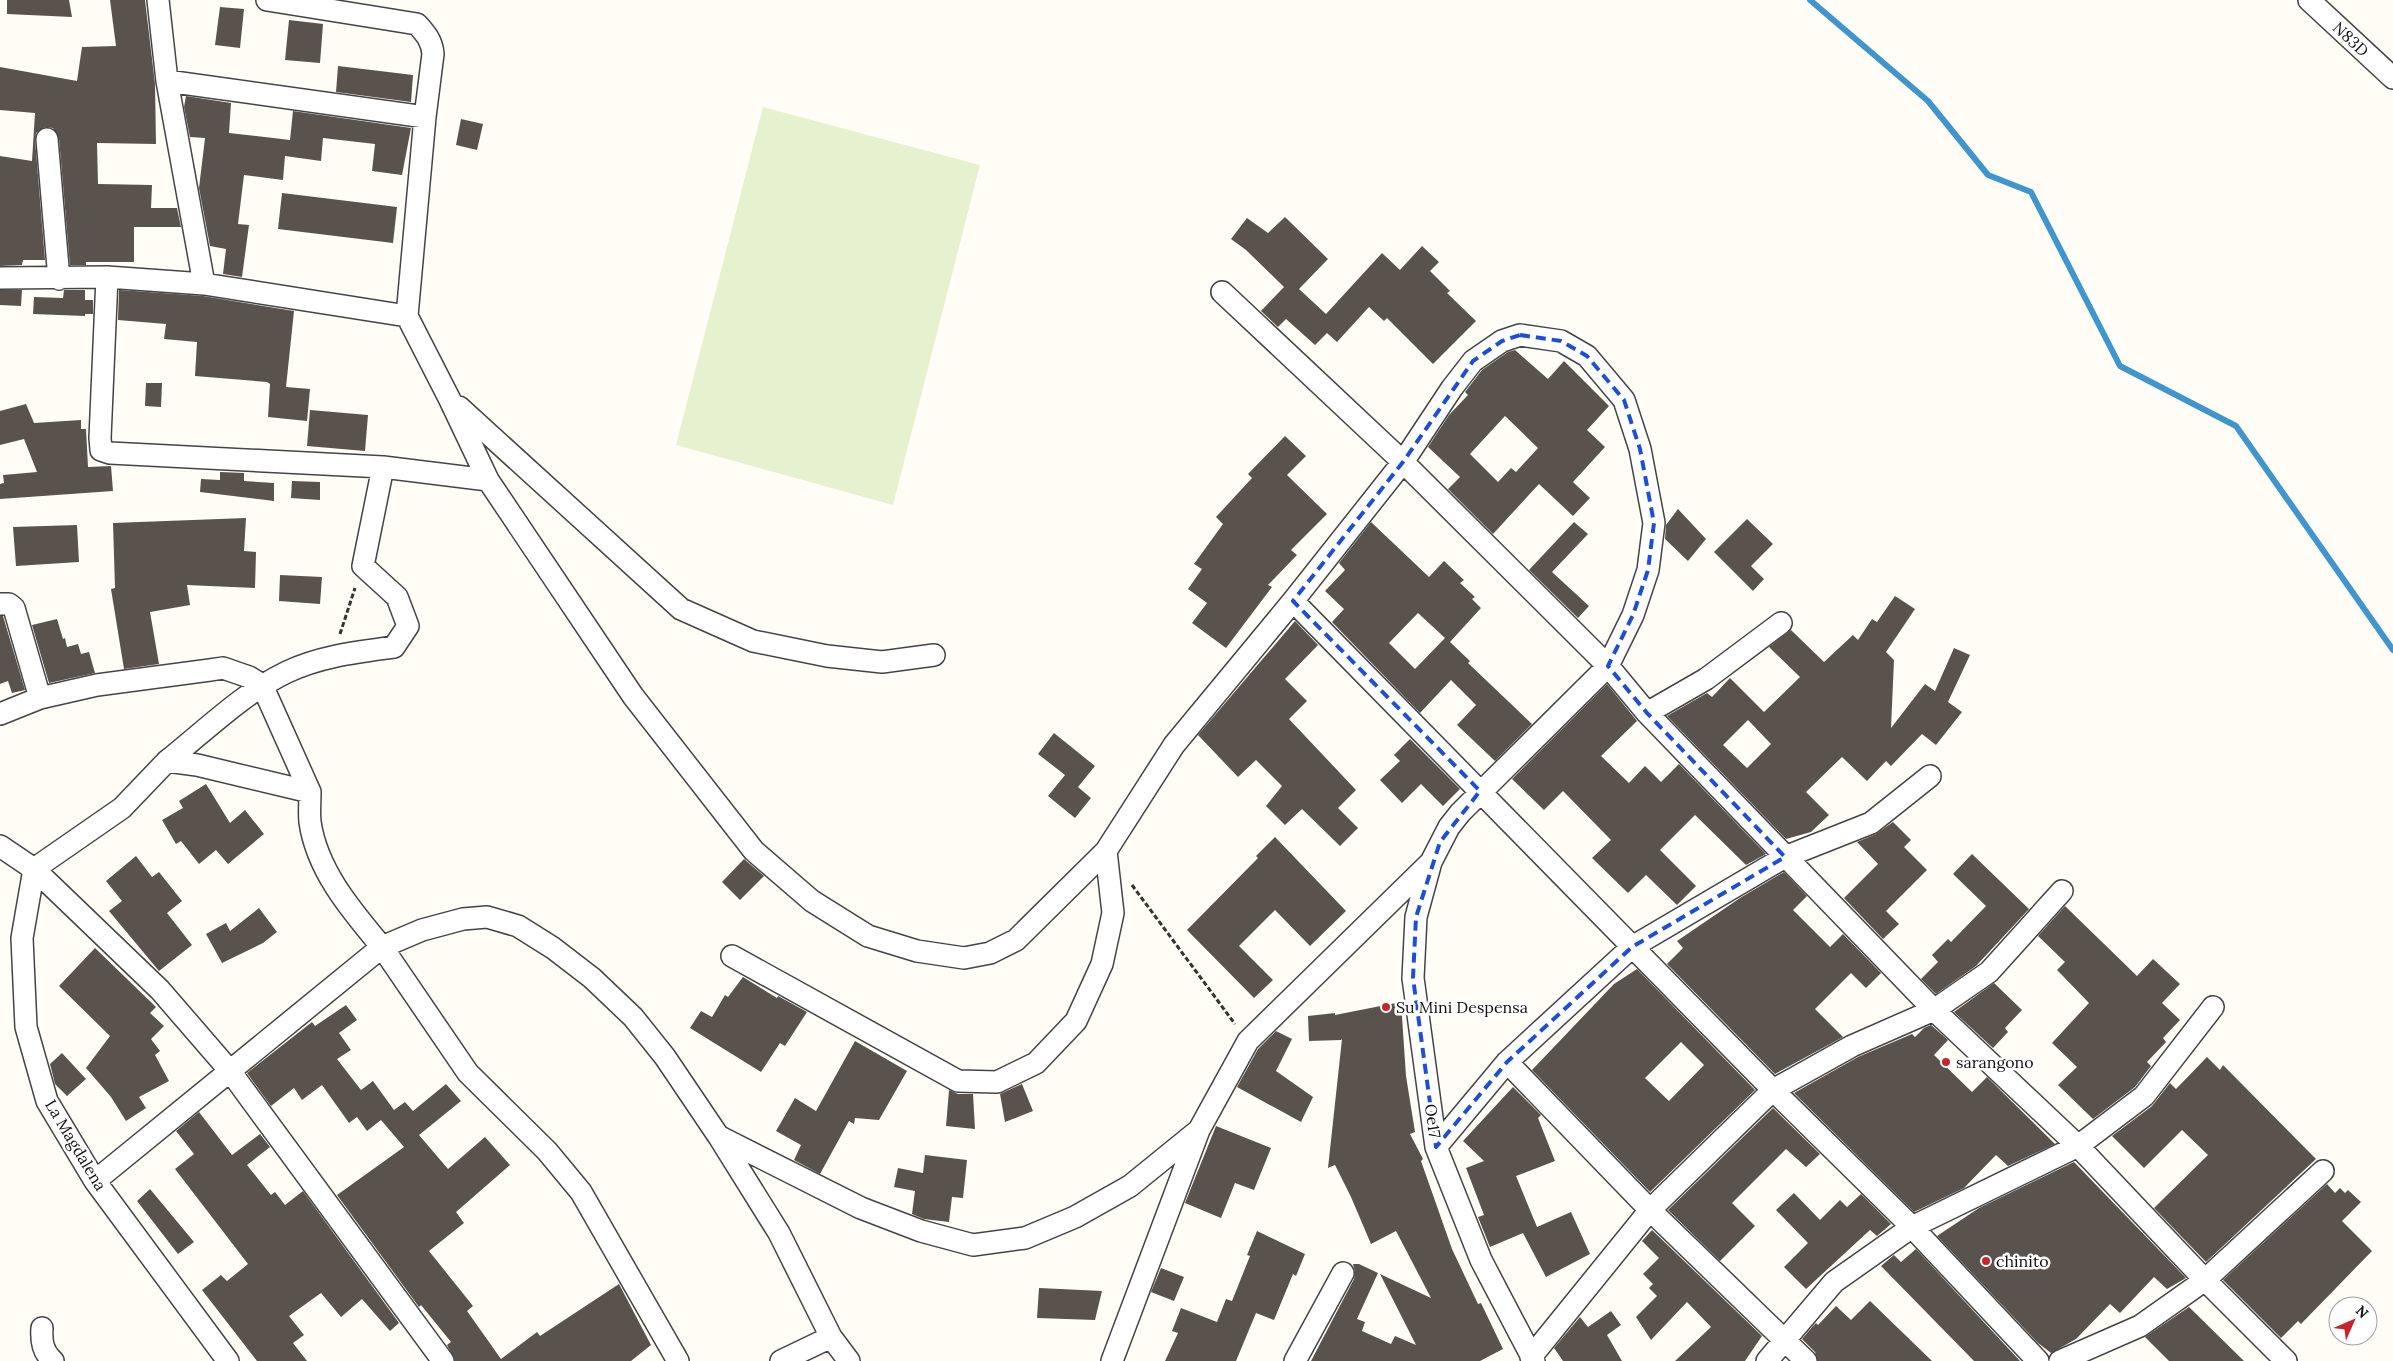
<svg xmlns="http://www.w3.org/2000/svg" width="2393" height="1361" font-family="Lora,serif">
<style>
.pitch{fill:#e6f2cf}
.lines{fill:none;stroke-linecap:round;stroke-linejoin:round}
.stream{stroke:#3f96cf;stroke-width:6}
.building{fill:#5a524d;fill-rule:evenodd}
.minor-casing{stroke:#444;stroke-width:24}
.path{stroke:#333;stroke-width:3;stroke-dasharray:5 2.5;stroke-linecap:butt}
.minor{stroke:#fff;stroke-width:21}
.marked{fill:none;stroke:#1d4ed8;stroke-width:4;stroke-dasharray:10 6;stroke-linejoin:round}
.poi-dot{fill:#c4262e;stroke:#fff;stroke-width:2}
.labels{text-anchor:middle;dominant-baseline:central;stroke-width:5;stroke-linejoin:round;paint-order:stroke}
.street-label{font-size:16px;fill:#111;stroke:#fff}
.poi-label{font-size:16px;fill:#111;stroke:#fff;text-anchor:start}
</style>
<rect width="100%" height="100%" fill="#fffdf5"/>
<path class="pitch" d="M763,107L980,165L893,505L676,445Z"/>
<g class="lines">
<path class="stream" d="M1810,0L1928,101L1988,175L2031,192L2120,366L2236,426L2393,650"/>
</g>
<path class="building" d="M7,0H69L72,17L7,14Z
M110,0H145L155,84L156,144L97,143L98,184L152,185L151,208H177L181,227H134V262H86V265H70L59,138L53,128L45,127L36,133L35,140L45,260H23L22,265L0,266V156L32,161L35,113L0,110V67L77,81L82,47L116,46Z
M220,7L244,9L240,48L215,45Z
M289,20L323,24L320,63L285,60Z
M338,66L413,75L411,102L336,92Z
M186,96L231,103L229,133L290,140L293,111L411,128L402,175L372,171L375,144L323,138L321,161L285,156L283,180L244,175L238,224L249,225L242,277L223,274L226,249L210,246L199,188L205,138L190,137L184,107Z
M461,119L483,124L477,150L456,145Z
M282,193L397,207L393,243L278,229Z
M1285,217L1328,259L1299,289L1326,314L1382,253L1400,270L1422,246L1439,262L1430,271L1450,291L1447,293L1476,321L1433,364L1387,318L1384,321L1369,307L1337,342L1327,333L1315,345L1286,319L1278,327L1261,311L1284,287L1246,250L1231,239L1247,218L1268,233Z
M0,290H22L21,306L0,305Z
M64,290H85V300H93V314H85V316L33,314L34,297L63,298Z
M119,290L203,296L294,311L286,387L310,389L307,421L268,417L270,384L267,382L195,376L197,342L164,339L166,324L118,320Z
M1515,350L1548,379L1564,361L1609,406L1587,430L1605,447L1573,482L1590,498L1573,516L1539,484L1493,534L1448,489L1460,477L1428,447L1449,415L1468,395L1465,392L1482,370L1508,352ZM1505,416L1538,448L1516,472L1511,468L1498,482L1470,454Z
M146,383H162L161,407L145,406Z
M26,404L34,423L81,420V429H86L88,467L111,466L113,491L0,499V484L4,483L3,475L37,472L24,439L0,445V411Z
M310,410L368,415L365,451L307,446Z
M1285,436L1306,456L1287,475L1327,514L1291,550L1297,555L1268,585L1272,587L1226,648L1192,623L1207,603L1188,589L1202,569L1194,564L1223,524L1216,517L1252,478L1248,474Z
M220,472L244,473V481L274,483V501L200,492L201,479L220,480Z
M292,481L320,482V500L291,498Z
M1678,509L1706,539L1688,561L1665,539L1666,525Z
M246,518L244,551L256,552L255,588L187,585L190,605L150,612L159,664L124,669L111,589L115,588L113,523Z
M1747,519L1773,544L1751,566L1764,579L1753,591L1714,552Z
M1371,522L1429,577L1444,561L1464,580L1460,583L1475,597L1472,599L1481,608L1450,642L1470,661L1468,663L1532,724L1495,761L1457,725L1476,705L1451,680L1420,713L1332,622L1344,609L1325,591L1345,570L1339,563ZM1418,613L1445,638L1415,669L1389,643Z
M1574,522L1588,534L1552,572L1589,606L1578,618L1529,570Z
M77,525L79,562L16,566L13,527Z
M280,575L322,577L320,604L279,601Z
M1895,596L1915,609L1886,652L1894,660L1891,728L1925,684L1935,691L1954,648L1970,655L1948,702L1962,712L1936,745L1922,734L1891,766L1886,761L1867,781L1842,757L1806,792L1829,815L1811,832L1786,839L1667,716L1707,693L1712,697L1730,678L1764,712L1800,677L1769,647L1791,630L1824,662L1853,635L1858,640L1872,619L1877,622ZM1748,720L1771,744L1747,768L1723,745Z
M0,616H3L25,690L12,693L8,681L0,684Z
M57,619L63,639L65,638L67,647L78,644L81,654L89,652L95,673L49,683L32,625Z
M1295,621L1318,645L1285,679L1307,701L1289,719L1356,790L1338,808L1358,828L1340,846L1302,809L1285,825L1266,806L1282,786L1256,760L1238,777L1198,735Z
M1607,684L1637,721L1601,756L1629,783L1645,766L1661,782L1679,764L1766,854L1746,865L1695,815L1660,850L1696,886L1677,905L1646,875L1628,893L1592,858L1611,840L1563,791L1544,810L1512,779Z
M1054,733L1095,766L1078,787L1091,798L1075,818L1048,796L1065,775L1038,754Z
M1410,739L1460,789L1443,806L1421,784L1402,803L1380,780L1400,761L1394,755Z
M206,784L230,823L245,810L264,834L228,864L216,850L199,864L181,841L176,844L162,820L183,808L179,801Z
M1893,822L1911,840L1904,847L1927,870L1886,911L1899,924L1883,939L1844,898L1878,864L1857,842L1876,834Z
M1275,837L1346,911L1310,946L1275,910L1239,946L1273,980L1254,998L1187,930L1258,858L1256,856Z
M1972,854L2029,909L1976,966L1936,994L1921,979L1938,962L1932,955L1948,939L1951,942L1986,906L1953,874Z
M136,856L152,877L159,872L182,901L167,913L192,945L159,971L109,911L122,901L106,881Z
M744,859L764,876L740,900L722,882Z
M1784,872L1807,896L1793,910L1830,947L1843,934L1881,973L1866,988L1851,973L1815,1009L1843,1037L1775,1074L1667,964L1683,948L1677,941L1740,898Z
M2065,906L2137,976L2153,959L2180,984L2162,1003L2180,1020L2163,1038L2166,1042L2147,1062L2151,1066L2135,1087L2093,1119L2058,1085L2077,1067L2052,1043L2089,1003L2057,970L2065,962L2038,936Z
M259,908L277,932L263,943L222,963L206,934L226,923L230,931Z
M95,948L156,1007L150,1013L164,1026L151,1039L160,1051L155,1055L169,1081L139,1097L146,1108L126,1121L111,1097L86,1068L110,1036L59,986Z
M1637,969L1755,1090L1650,1192L1532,1070L1614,984ZM1681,1042L1704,1065L1669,1101L1645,1078Z
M743,977L777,998L778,996L807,1012L785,1046L780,1043L761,1072L690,1028L701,1011L712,1017L725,995L728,997Z
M1994,983L2022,1010L2005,1028L2008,1032L1993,1048L1954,1012Z
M1401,1002L1406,1076L1415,1132L1410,1134L1423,1159L1421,1161L1452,1249L1478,1304L1481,1303L1503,1349L1480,1361H1311L1354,1279L1355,1272L1353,1264H1359L1378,1273L1357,1319L1365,1322L1362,1331L1391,1344L1395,1336L1416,1345L1380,1274L1431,1298L1396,1231L1371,1244L1351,1197L1335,1165L1328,1168L1342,1039L1341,1040L1309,1041L1308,1016L1335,1013V1015Z
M346,1005L357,1020L339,1033L351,1050L337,1059L361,1090L373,1081L394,1110L405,1102L413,1111L446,1084L461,1101L419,1135L448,1169L485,1137L510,1165L456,1212L464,1223L429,1251L473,1306L467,1311L501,1359L537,1332L540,1336L619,1284L651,1345L631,1361H455L447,1345L451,1342L421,1305L419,1307L337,1195L404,1147L381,1120L367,1131L357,1117L349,1123L322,1085L302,1100L294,1088L271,1106L247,1073L312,1022L315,1026Z
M1931,1025L1948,1040L1934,1055L1972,1092L1987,1077L2055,1144L2008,1166L1996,1155L1964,1188L1914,1212L1794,1093L1858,1057L1912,1034L1915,1037L1924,1028Z
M1276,1031L1292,1039L1276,1071L1313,1097L1301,1122L1237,1087L1258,1049Z
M855,1041L907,1071L879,1120L855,1118L854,1124L849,1121L820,1174L794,1160L801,1145L776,1131L795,1098L816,1111Z
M62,1053L86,1079L67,1096L55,1084L50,1064Z
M2207,1057L2220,1070L2223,1065L2316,1159L2206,1262L2154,1208L2208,1155L2182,1130L2144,1168L2112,1136L2152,1106L2170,1083L2176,1089Z
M1022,1084L1033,1111L1005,1122L1000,1094Z
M1513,1087L1541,1115L1538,1118L1555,1161L1516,1176L1537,1227L1571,1212L1590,1254L1546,1277L1523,1233L1490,1247L1478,1217L1484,1215L1466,1168L1484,1161L1463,1141Z
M949,1090L958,1094H973L975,1129L946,1126Z
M1773,1108L1820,1154L1806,1167L1786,1149L1732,1203L1755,1226L1720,1261L1668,1210Z
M199,1112L232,1155L260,1134L270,1147L247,1165L271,1195L275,1192L285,1205L303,1191L399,1323L390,1331L362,1299L341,1317L321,1293L289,1316L304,1335L293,1343L307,1361H257L202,1290L221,1275L227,1281L248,1264L175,1169L194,1154L176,1131Z
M1216,1126L1271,1148L1254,1190L1235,1183L1221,1218L1185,1203Z
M925,1155L967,1160L963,1198L952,1197L949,1222L924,1219L912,1214L915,1191L894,1187L898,1168L923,1173Z
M2074,1162L2186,1278L2167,1289L2154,1277L2120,1313L2110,1304L2076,1339L2051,1353L2038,1343L1937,1236L1979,1208Z
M2327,1184L2335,1193L2340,1188L2345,1193L2348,1190L2361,1202L2342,1221L2372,1251L2301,1324L2298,1321L2281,1338L2223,1280Z
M150,1189L194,1242L178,1254L137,1201Z
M1794,1193L1820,1220L1840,1200L1847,1207L1861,1194L1891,1224L1877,1236L1870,1230L1806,1289L1784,1267L1808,1243L1776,1210Z
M1652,1230L1762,1336L1745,1361H1675L1711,1327L1687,1302L1651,1340L1636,1317L1657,1296L1649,1288L1653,1284L1643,1274L1659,1258L1642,1241Z
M1257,1231L1305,1254L1296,1276L1293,1274L1274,1320L1256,1313L1236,1361H1165L1178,1333L1172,1331L1181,1308L1217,1322L1226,1299L1232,1301L1250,1256L1247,1255Z
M1916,1249L2020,1361H1974L1881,1266L1894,1255L1901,1262Z
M1161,1268L1184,1277L1174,1301L1151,1292Z
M1039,1288L1102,1291L1095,1320L1037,1318Z
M1870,1301L1932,1361H1818L1815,1352L1802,1339L1813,1326L1816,1323L1818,1325L1836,1306L1851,1320Z
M2189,1307L2244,1361H2169L2145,1337Z
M1611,1311L1621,1325L1607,1335L1622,1361H1563L1554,1348L1580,1317L1588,1327Z"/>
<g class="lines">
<defs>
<path id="minor" d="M158,0L167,81L204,284
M267,0L417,24C426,34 432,41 433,54L425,117L407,316
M2309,0L2393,78
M167,81L425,117
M47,139L59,279
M107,277L100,438L101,450L110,453L383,467L488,480
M0,278L107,277L204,284L407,316L450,400L488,480L633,696L754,851L812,901L868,936L917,951L964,958L990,953L1016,940L1106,851L1174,745L1293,601L1403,462L1452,388L1473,361L1502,341L1520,335L1561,341L1587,356L1624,400L1640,449L1654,523L1648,570L1633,615L1608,666L1460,813L1449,827L1431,862L1248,1041L1199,1130L1112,1361
M1222,292L1403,462L1608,666L1647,713L1934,1010L2078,1146L2205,1280L2286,1361
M459,407L681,609L753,641L827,656L882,662L934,655
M1293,601L1773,1090L1912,1227L2038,1361
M0,604H9L14,608L40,698
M1647,713L1706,679L1781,623
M0,714L40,698L97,685L210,670L223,668L249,677L262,685L310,792L197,765L167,761C205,731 243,693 287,672C320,656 358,652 394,647L408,626L397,597L363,566L383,467
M167,761L122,808L34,869L22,938L26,1027L47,1101L95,1181L228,1361
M310,792C310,802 309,813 310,822C317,871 352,911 382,947L422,930L463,919L487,917L518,926L553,948L592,978L633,1017L665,1057L719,1137L779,1233L831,1337
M0,846L34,869L160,990L230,1071L443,1361
M1431,862L1416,917L1413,978L1436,1147L1481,1260L1534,1361
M732,956L958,1081L997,1082L1036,1063L1076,1021L1102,964L1113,913L1106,851
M1507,1062L1650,1210L1806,1361
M720,1137L861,1208L921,1231L973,1245L1025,1238L1075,1217L1130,1186L1199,1130
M1436,1147L1507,1062L1632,947L1785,857L1871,823L1930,776
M95,1181L382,947L468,1073L547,1151L581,1192L678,1361
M42,1328C41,1342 43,1352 53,1361
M1531,1357L1650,1210L1773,1090L1852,1046L1934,1010L1989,972L2062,891
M781,1361L831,1337L849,1361
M1295,1361L1343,1273
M1767,1361L1834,1282L1912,1227L2078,1146L2144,1096L2213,1007
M2060,1361L2140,1326L2205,1280L2323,1171"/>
</defs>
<use href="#minor" class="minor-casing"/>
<path class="path" d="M340,634L355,588
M1132,885L1235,1024"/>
<use href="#minor" class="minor"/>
</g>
<path class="marked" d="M1520,335L1561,341L1587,356L1624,400L1640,449L1654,523L1648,570L1633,615L1608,666L1647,713L1785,857L1632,947L1507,1062L1436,1147L1413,978L1416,917L1440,842L1480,791L1293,601L1403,462L1473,361L1502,341Z"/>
<g class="poi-dot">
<circle cx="1386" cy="1007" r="5"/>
<circle cx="1946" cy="1062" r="5"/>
<circle cx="1986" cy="1261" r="5"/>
</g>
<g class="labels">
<g class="street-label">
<text transform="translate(2351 39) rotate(43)">N83D</text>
<text transform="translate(1433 1121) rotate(82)">Oe17</text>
<text transform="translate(76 1145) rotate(59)">La Magdalena</text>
</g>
<g class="poi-label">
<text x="1396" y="1007">Su Mini Despensa</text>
<text x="1956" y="1062">sarangono</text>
<text x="1996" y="1261">chinito</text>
</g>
</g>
<g transform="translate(2353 1321) rotate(45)"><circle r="24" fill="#ffffff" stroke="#a0a0a0"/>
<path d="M0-4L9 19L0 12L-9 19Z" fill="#c4262e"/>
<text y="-8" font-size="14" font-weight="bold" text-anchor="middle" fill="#111111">N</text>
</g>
</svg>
